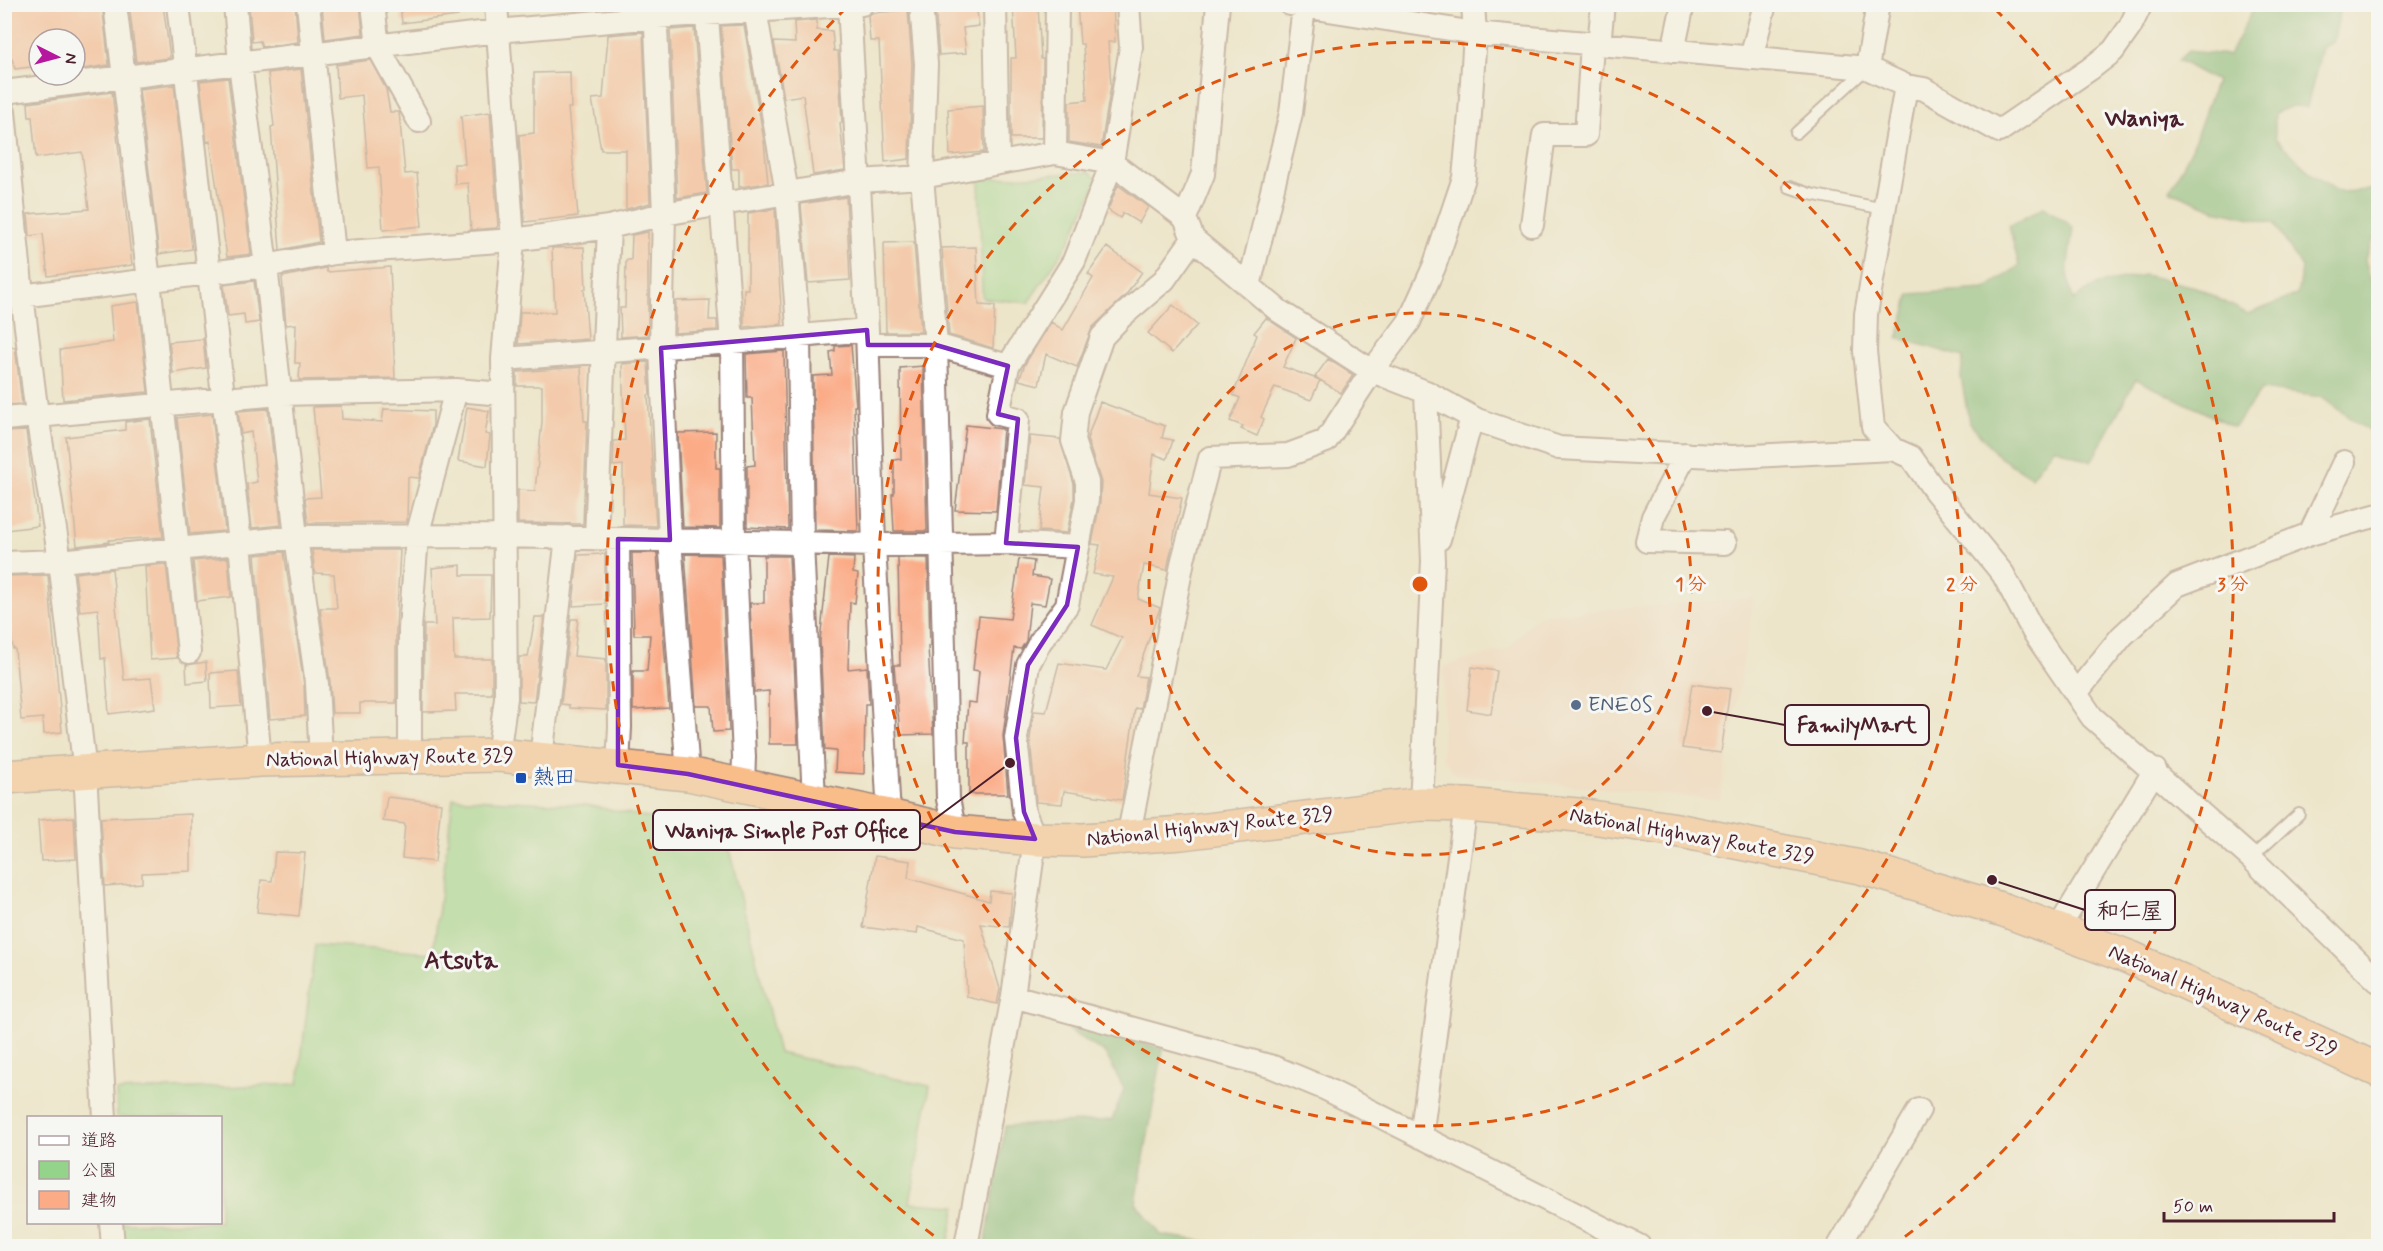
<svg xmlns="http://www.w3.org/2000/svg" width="2383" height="1251" font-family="Mynerve,'Klee One',sans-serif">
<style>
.built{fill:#f3d4bf}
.green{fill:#94d48a;stroke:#6f7a5a;stroke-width:1.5}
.forest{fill:#77b676;stroke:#606a50;stroke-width:1.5}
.building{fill:#fbac87}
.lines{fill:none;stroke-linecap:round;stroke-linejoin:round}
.service-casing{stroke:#9c827a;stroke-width:14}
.minor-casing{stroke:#9c827a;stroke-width:26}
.trunk-casing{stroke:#9c827a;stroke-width:36}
.service{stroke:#fff;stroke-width:10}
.minor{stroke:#fff;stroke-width:22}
.trunk{stroke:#f8bd89;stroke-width:33}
.marked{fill:none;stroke:#7b2cbf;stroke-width:4.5;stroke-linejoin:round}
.ring{fill:none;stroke:#e0560e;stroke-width:3;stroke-dasharray:10 8}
.service-dot{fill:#5c6f8a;stroke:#f6f6f2;stroke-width:2}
.transit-dot{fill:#1a4fb4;stroke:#f6f6f2;stroke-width:2}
.labels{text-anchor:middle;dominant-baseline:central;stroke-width:6;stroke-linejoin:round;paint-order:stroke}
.service-label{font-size:21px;fill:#4e5e75;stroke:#f6f6f2;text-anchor:start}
.street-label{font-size:21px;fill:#4a1f2b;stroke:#f6f6f2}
.transit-label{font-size:21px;fill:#164399;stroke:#f6f6f2;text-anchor:start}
.quarter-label{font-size:24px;font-weight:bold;fill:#4a1f2b;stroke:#f6f6f2}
.centre{fill:#e0560e;stroke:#f6f6f2;stroke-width:3}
.ring-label{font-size:18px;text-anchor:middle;font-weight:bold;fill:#e0560e;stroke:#f6f6f2;stroke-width:6;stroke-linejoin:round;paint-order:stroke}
.leader{fill:none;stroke:#4a1f2b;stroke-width:2}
.callout-dot{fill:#4a1f2b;stroke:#f6f6f2;stroke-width:2}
.callout{fill:#f6f6f2;stroke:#4a1f2b;stroke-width:2}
.callout-label{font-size:22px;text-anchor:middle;font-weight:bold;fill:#4a1f2b}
</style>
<rect width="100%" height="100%" fill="#f6f6f2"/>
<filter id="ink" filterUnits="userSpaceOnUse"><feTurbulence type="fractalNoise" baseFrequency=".0167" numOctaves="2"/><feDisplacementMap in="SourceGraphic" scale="12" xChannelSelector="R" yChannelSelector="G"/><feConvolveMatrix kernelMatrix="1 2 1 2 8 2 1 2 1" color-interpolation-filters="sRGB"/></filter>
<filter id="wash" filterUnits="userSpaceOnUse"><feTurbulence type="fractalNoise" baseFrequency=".008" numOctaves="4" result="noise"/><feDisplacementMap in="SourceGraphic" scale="24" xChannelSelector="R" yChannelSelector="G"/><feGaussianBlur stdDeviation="1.35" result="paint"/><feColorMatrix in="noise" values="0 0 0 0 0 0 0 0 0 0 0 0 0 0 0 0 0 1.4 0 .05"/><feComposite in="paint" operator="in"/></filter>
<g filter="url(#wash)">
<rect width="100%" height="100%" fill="#ede5ca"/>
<path class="built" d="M1754,598L1720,800L1455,774L1442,757L1444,666L1508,649L1538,615Z"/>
<path class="green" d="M1089,172L1098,180L1069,242L1028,303L982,298L979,179Z
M453,798L586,805L725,833L779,1053L930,1086L910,1203L956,1206L948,1246H122L121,1223L220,1222V1118L117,1117L116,1091L298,1084L315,945L433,953Z"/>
<path class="forest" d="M2255,5H2342L2333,42L2322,48L2307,107L2292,106L2275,113V138L2312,174L2339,192L2369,190L2378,181V237L2374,239L2365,259L2372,285L2378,294V438L2321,397L2262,389L2234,427L2136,379L2091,462L2054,447L2031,477L1999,457L1969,422L1961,377L1963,357L1898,338L1910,294L1985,289L2019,266L2009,226L2044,207L2073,227L2067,272L2073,300L2098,284L2144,275L2196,287L2248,314L2297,295L2302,268L2274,223L2220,211L2170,191L2192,148L2216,81L2178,60L2188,51L2229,55Z
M1062,1018L1163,1049L1136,1203L1161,1235L1239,1246H985L1005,1126L1112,1120L1124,1089L1105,1053L1068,1030Z"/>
<g id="blocks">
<path class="building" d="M4,4H102L109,65L83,69L80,45H75V39H39V66L15,69L12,59L9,58Z
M129,4H163L170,58L136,62Z
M254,4H295L298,42L262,47L260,41L252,42L249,5Z
M322,4H360L363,34L325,39Z
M400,4H457L458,16L402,23Z
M945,4H976L979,26L963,28L966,53L939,55L935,7Z
M1013,4H1038L1041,59H1043L1042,138H1011V58H1016Z
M1077,4H1113L1115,42H1108L1111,85L1101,147L1069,142V102L1087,100L1083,44H1080Z
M908,10L912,64L909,159L885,162L879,41H870L868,16L872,13Z
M817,20V30L832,31L834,51H838L842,123H840L845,170L813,175L803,95L784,98L774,42L795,43L794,22Z
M744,25L764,141L768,183L739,187V169H732L721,26Z
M694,28L707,193L677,198L670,30Z
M643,32L650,203L626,209V150H601L592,99L603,98L608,35Z
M370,60L386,89L390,112H399L405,174L417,173L422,226L383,230L379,167L368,168L362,95L338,98L336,65Z
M301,69L319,242L280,250L271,127L274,126L268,73Z
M570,72L571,108H568L578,216L525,222L519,135L534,133V73Z
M228,78L251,254L227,257L210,141L207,142L200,81Z
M174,85L192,249L159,254L139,89Z
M112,92L132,265L48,276L43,234L30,236L28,214L89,209L82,152L36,158L32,117H29L28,103Z
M983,106L984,152L950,155L948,109Z
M490,112L498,226L496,228L471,230L468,183L455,184L454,164H465L461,116Z
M1118,185L1148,207L1139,223L1123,213L1120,218L1108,210Z
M846,197L850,280L808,283L801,204Z
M775,209L782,324L744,327V289H748V213Z
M648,232V335L621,337L620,308H625L626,260H631L632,235Z
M914,242L921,332H886L884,243Z
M584,247L586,289H584L588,339L518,344L520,312H555L552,248Z
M976,247L979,305L995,306L993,348L949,335L942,248Z
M1107,247L1142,272L1126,295L1092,328L1077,367L1046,354L1039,385L1019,380L1025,364L1051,322L1063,330L1093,278L1088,274Z
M390,267L395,378L299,380L300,363H295L296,324L286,325L282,277L326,268L327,272Z
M254,281L259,322L245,324L244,314L228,316L224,285Z
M710,300L709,320H717V330L675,333L676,301Z
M138,302L148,392L63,400L60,350L113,342L110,306Z
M1173,305L1197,325L1172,353L1148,333Z
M1266,318L1296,338L1283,367L1320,380L1311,400L1275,387L1261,417L1264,419L1257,436L1241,429L1243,426L1230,421L1240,398L1233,395L1257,335L1254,333Z
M203,339L206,368L173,373L169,342Z
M851,345L856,406H854L858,531L815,530L813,376L832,375L830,352L835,351V346Z
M15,347L22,404L4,405V348Z
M784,351L788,529L747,527V466L755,465L752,398H747L746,354Z
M1328,359L1353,375L1341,393L1315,377Z
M648,362L650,395H648L656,526L623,525V465L613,466L614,441L625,440L622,364Z
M923,366L927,531H894L892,494H894V460L901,459L900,368Z
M581,367L584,421H587L583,524L518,523V490L535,491L542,422V386H517V372Z
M1100,402L1165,426L1162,438L1173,440L1167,459L1154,454L1149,493L1182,498L1167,570L1144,565L1138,599L1160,608L1136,676L1146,677L1140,709L1135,708L1122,800L1064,791L1062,804L1036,802L1030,738L1034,711L1046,712L1059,663L1106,670L1122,638L1092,625L1113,577L1093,574L1100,545L1092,544L1100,502L1101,482L1087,439Z
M341,406L342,419L382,422L384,409L433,411V425L419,478L408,477L407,522L308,523L305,498L321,497L313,407Z
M467,407L489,411L485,434L490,435L487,466L458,461Z
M268,409L281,525L252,528L247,484L257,482L251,432L241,434L238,411Z
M212,414L225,531L190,534L177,418Z
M150,419L163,537L109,540V542L77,546L66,437L125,430V422Z
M966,425L1003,429L996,511L955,510Z
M26,431L38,526L6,530L4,432Z
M716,432V468H720V528L683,527L678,433Z
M1030,436L1060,439L1074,484V499L1067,533L1039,531L1044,487L1025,485Z
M312,550H400L396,629V703H360V713H332L330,682L320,608H337L334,574L315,573Z
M284,552L304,685L305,716L270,719L255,555Z
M632,553H657L669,708L633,710V671H647L650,635H634Z
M605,554V604L573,606L578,555Z
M685,554L721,555L729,731L713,732L711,706H696Z
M764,556H789L798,744H769V691L754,692L750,603H764Z
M829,557L854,558L853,573L858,574L855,603L850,602L848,669L867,667L869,704H865L864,774L835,772L836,751L825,750L820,641Z
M228,558L231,597L197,601L193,561Z
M898,558H928L930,646H928L933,734L900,735L894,665H900Z
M1019,559L1034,561L1032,576L1050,579L1045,605L1030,603L1026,641L1021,649L1014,648L1003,736L1008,794H969V742H965L968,702L976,703L979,671L973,670L979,616L1010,619Z
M166,564L177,658L150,660L145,566Z
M461,565V575H491L490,617L453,618L454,659H492V694H455L456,711L423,712L424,625H435L432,568Z
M112,569L124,680L151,678L155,708L109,714L105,658L101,659L98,609L80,611L75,573Z
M48,575L62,732L44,734L43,718L21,720L15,649H13L7,596H4V576Z
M535,617H544L534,702L519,701V657H528Z
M571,619H578L574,656L606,659V710L569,708V705L561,704Z
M206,662L207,681L187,683L186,665Z
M1472,667L1497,671L1491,714L1467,710Z
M238,671L241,706L211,708L210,673Z
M1692,684L1730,689L1721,753L1682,748Z
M387,797L441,803L435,862L402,858L405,824L383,821Z
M191,814V871L142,873V883L105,886L101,818Z
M74,817L76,859L41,861L38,820Z
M275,852L305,853L299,916L257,912L261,880L272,881Z
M875,856L910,861L908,878L989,901L990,891L1012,893L1009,927L981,924L1000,989L997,1004L967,997L964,939L918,927L917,934L863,927Z"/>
</g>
</g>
<g filter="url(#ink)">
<use href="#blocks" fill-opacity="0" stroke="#9c827a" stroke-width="1.5"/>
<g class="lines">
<defs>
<path id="service" d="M1796,133L1865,70
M1789,187L1810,194L1884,209
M2251,858L2299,814"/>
<path id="minor" d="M115,4L149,280L189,652
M178,4L240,543L260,760
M235,4L240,64L266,266L296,537L317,684L321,759
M308,4L334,253
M373,4L378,47L419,121
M496,4L513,240L503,359L506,698L498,755
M655,4L664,214L661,348L670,540L688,774
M706,4L732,342L734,541L744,757L743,785
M754,4L787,193L799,337L802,543L814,800
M849,4L867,330L874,545L889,816
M921,4L926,64L922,177L936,345L948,799L955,832
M995,4L998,163
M1290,4L1475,33L1867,68L1878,4
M1599,45L1603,4
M1673,51L1683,4
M1751,58L1765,4
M1867,68L1906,86L1866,314L1865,351L1873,427L1893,449
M1906,86L1924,89L1999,131L2090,69L2113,51L2130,27L2141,4
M4,92L497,31L656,17L862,4
M4,112L22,295L37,415L60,561L85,772L105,1118
M1055,153L1057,4
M1185,218L1203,174L1218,4
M1532,225L1544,135H1586L1592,44
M1249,286L1291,113L1304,7
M4,298L266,266L334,253L513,240L609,227L664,214L722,204L859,181L922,177L1055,153L1112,163L1185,218L1193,239L1279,311L1372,371L1426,392L1477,420L1559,448L1733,457L1893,449L1911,457L1935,491L2003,574L2033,631L2092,717L2251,858L2378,981
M868,345H936L1008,366L1074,261L1112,163L1131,47L1128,4
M503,359L732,342L867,330
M4,419L280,394L456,390L503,394
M1686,454L1653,517L1647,541L1725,543
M2310,534L2344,462
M596,538L609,227
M1439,539L1472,417
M1006,543L1018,419L998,414L1008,366
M4,563L60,561L296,537L504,536L874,545L1006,543L1078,547
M2076,693L2122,636L2177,585L2310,534L2378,515
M410,756V629L417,536L456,390
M541,758L567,537
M618,765L620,727L618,539
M1421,804L1433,561L1426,392
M1128,838L1183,560L1210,458L1288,455L1326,441L1372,371L1409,322L1434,267L1464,178L1470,114L1475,33L1473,4
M2058,929L2155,770
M1013,996L1273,1067L1324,1088L1639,1246
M1421,1137L1466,805
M111,1222L113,1246
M966,1246L1013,996L1035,839L1024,812L1016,738L1028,665L1040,642L1067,605L1087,500V482L1073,441L1076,412L1102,337L1121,317L1164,280L1193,239
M1839,1246L1919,1110"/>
<path id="trunk" d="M4,777L260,760L498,755L688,774L889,816L955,832L1035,839L1083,840L1182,833L1421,804L1466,805L1578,815L1671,829L1860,867L2004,910L2131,958L2378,1070"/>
</defs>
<use href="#service" class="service-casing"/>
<use href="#minor" class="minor-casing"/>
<use href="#trunk" class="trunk-casing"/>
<use href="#service" class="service"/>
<use href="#minor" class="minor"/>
<use href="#trunk" class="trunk"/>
</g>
</g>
<path d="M0 0H2383V1251H0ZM867,330L868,345H936L1008,366L998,414L1018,419L1006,543L1078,547L1067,605L1028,665L1016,738L1024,812L1035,839L955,832L688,774L618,765V539L670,540L661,348Z" fill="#ede5ca" fill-opacity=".55" fill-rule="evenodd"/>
<path class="marked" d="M867,330L868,345H936L1008,366L998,414L1018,419L1006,543L1078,547L1067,605L1028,665L1016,738L1024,812L1035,839L955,832L688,774L618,765V539L670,540L661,348Z"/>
<g class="ring">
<circle cx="1420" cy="584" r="271"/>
<circle cx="1420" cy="584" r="542"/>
<path d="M948 1246A813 813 0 0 1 845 9M1995 9A813 813 0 0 1 1892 1246"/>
</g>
<circle class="service-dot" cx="1576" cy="705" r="6"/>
<rect class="transit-dot" x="515" y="772" width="12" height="12" rx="3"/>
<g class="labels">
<g class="service-label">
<text x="1588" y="705">ENEOS</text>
</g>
<g class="street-label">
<text transform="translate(390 758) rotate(-1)">National Highway Route 329</text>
<text transform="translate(1210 827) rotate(-6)">National Highway Route 329</text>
<text transform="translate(1692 836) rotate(10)">National Highway Route 329</text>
<text transform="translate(2223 1001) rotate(24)">National Highway Route 329</text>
</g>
<g class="transit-label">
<text x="533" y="778">熱田</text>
</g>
<g class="quarter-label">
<text x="2144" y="119">Waniya</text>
<text x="461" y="961">Atsuta</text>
</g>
</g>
<circle cx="1420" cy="584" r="9" class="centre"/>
<g class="ring-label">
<text x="1691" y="590">1 分</text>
<text x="1962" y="590">2 分</text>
<text x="2233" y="590">3 分</text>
</g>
<path class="leader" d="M1707 711L1785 725M1010 763L920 830M1992 880L2085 910"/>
<g class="callout-dot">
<circle cx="1707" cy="711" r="6"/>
<circle cx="1010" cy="763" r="6"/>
<circle cx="1992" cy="880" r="6"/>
</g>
<g class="callout">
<rect x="1785" y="705" width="144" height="40" rx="6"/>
<rect x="653" y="810" width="267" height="40" rx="6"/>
<rect x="2085" y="890" width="90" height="40" rx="6"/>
</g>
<g class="callout-label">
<text x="1857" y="732">FamilyMart</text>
<text x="787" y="838">Waniya Simple Post Office</text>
<text x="2130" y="918">和仁屋</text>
</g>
<rect width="2383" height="1251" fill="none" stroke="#f6f6f2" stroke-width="24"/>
<rect x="27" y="1116" width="195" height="108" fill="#f6f6f2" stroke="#b1a0a2" stroke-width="1.5"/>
<rect x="39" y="1136" width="30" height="9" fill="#ffffff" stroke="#b1a0a2" stroke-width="1.5"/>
<text x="81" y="1146" font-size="18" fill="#4a1f2b">道路</text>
<rect x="39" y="1161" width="30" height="18" fill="#94d48a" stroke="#b1a0a2" stroke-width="1.5"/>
<text x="81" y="1176" font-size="18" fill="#4a1f2b">公園</text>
<rect x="39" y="1191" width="30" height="18" fill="#fbac87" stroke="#b1a0a2" stroke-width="1.5"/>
<text x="81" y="1206" font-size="18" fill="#4a1f2b">建物</text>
<g transform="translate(57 57) rotate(96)"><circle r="28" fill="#f6f6f2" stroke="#b1a0a2" stroke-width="1.5"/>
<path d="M0-4.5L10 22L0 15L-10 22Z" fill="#b5179e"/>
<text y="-9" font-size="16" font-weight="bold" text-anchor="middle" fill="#4a1f2b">N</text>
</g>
<path d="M2164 1212v9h170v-9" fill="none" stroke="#4a1f2b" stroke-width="3"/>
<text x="2173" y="1212" font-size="18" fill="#4a1f2b" stroke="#f6f6f2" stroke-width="4.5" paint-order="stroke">50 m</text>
</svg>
